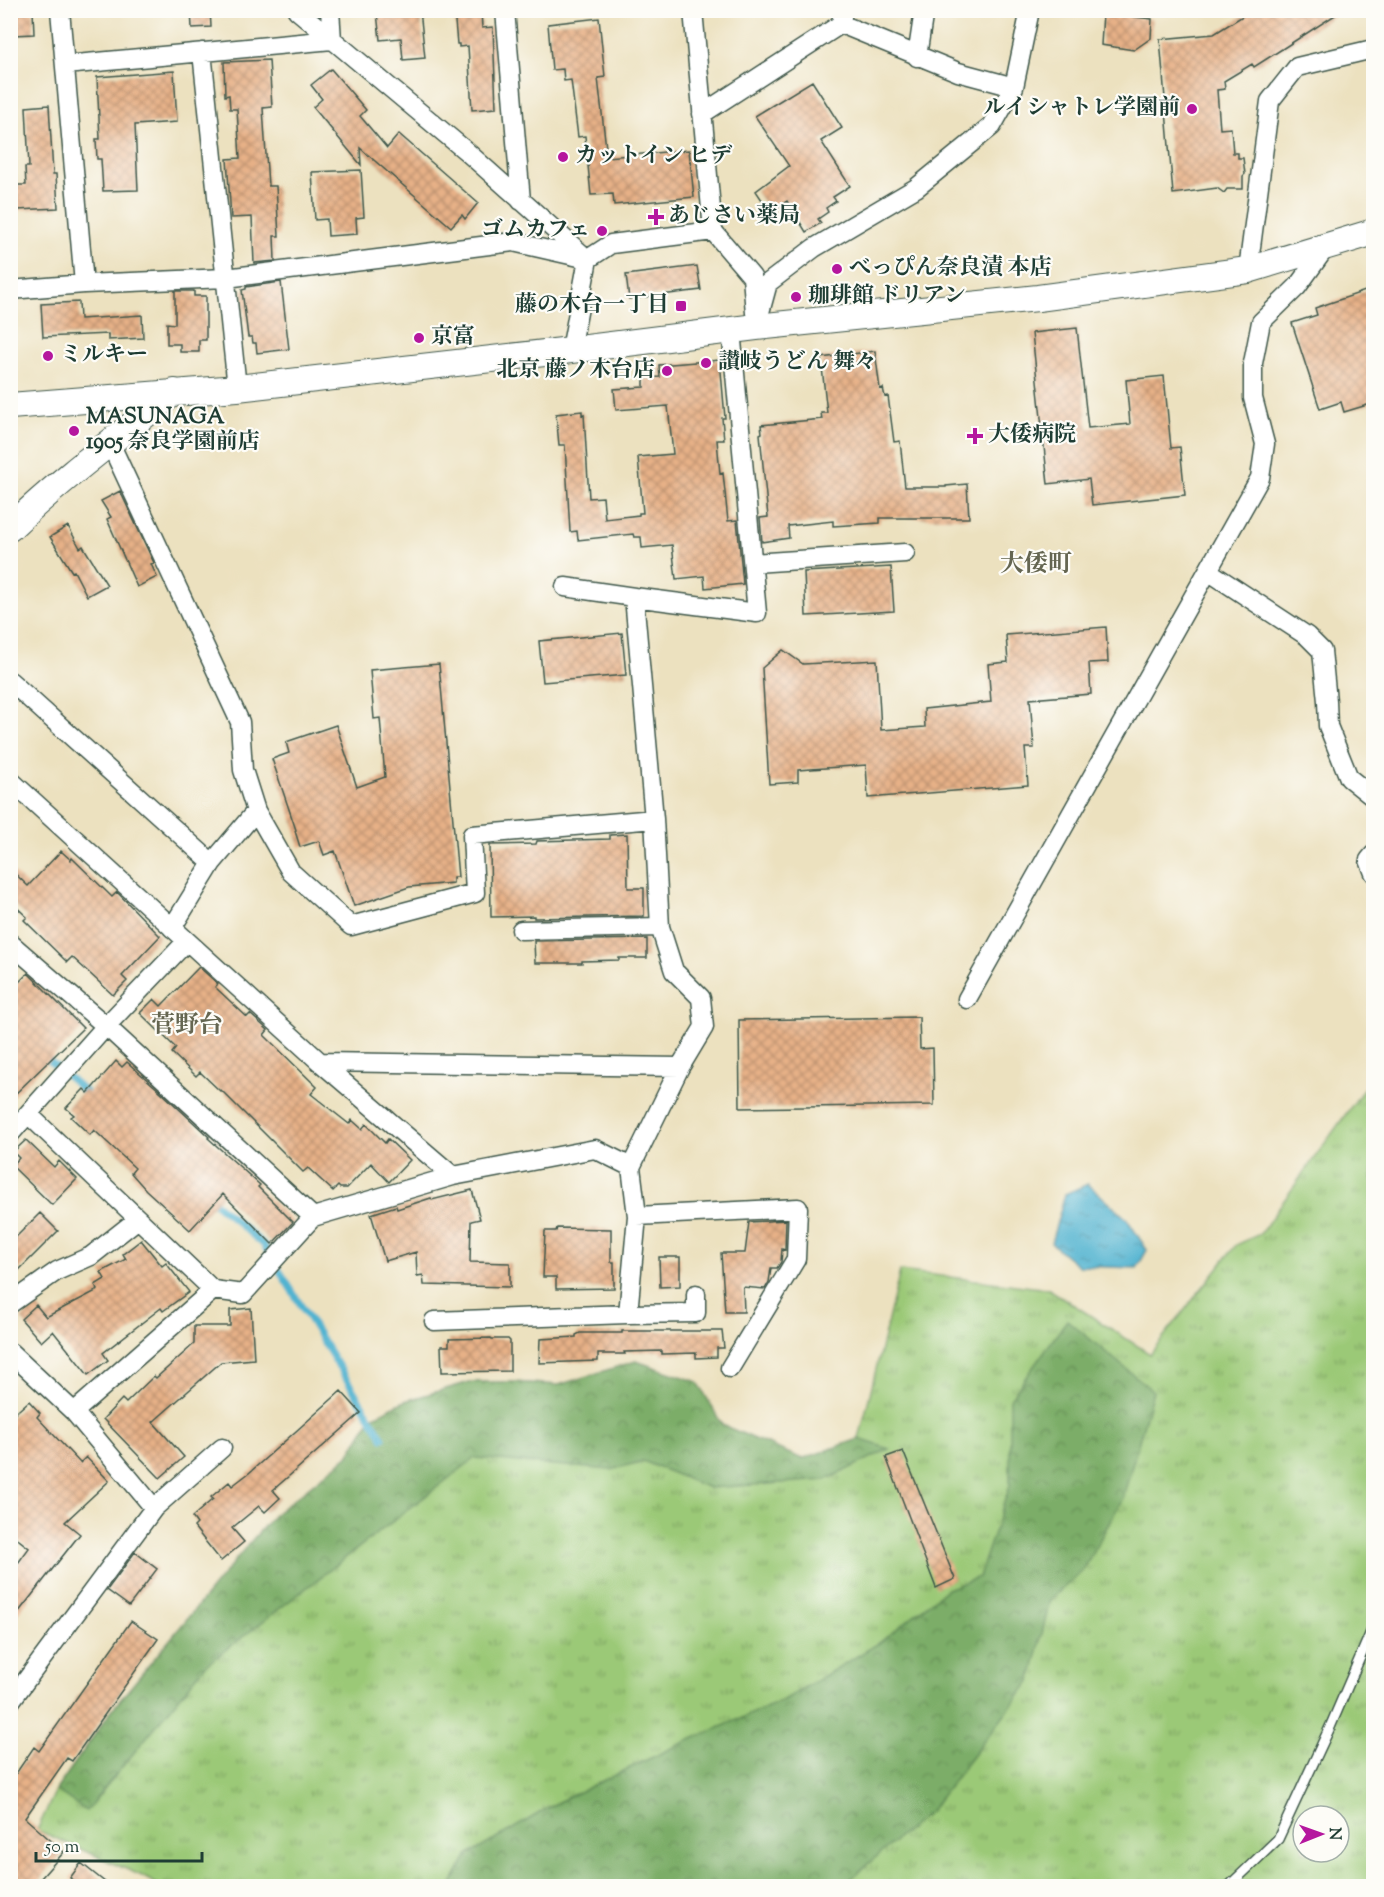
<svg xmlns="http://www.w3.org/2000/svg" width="1384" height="1897" font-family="'Sorts Mill Goudy','Noto Serif JP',serif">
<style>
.grass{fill:url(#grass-tufts);stroke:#5d8356;stroke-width:1.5;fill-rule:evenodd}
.forest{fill:url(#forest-crowns);stroke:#4e754e;stroke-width:1.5}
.water{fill:url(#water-ripples);stroke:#387882;stroke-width:1.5}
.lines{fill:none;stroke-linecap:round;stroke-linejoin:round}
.stream{stroke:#51b3d0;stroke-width:7}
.building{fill:url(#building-cross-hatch)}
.lane-casing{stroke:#3e5649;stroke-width:12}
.street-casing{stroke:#3e5649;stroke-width:21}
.secondary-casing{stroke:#3e5649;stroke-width:28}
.lane{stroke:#fff;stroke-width:9}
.street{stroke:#fff;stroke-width:18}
.secondary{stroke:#fff;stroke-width:26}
.poi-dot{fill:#b5179e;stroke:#fdfcf7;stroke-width:2}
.labels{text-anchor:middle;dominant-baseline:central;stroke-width:4.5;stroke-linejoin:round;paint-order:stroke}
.poi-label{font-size:22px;font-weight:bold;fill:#1f3d34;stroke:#fdfcf7;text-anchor:start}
.neighbourhood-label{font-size:24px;font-weight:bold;fill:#656651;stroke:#fdfcf7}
</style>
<defs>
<pattern id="grass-tufts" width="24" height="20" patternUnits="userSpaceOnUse" patternTransform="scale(1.5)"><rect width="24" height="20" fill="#9bc977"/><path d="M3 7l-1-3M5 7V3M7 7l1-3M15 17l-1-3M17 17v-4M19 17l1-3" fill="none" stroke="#7ea462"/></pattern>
<pattern id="forest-crowns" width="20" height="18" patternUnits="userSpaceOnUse" patternTransform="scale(1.5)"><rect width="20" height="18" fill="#7cad68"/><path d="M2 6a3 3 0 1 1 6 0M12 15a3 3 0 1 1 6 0" fill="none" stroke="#658e56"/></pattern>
<pattern id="water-ripples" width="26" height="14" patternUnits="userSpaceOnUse" patternTransform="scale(1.5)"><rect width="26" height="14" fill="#51b3d0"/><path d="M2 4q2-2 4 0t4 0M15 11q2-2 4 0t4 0" fill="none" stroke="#4393aa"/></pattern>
<pattern id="building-cross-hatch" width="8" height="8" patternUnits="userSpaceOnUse" patternTransform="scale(1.5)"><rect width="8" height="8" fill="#e7b187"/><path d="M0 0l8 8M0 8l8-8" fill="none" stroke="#bb916f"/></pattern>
</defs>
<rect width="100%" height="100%" fill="#fdfcf7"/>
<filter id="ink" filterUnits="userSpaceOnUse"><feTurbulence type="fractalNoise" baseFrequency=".0167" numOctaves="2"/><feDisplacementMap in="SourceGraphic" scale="12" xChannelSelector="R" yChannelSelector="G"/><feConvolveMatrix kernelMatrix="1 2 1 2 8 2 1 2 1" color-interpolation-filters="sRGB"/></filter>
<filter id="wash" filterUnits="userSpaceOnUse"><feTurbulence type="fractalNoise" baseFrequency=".008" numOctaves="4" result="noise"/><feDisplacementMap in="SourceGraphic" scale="24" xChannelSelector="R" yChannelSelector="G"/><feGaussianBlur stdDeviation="1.35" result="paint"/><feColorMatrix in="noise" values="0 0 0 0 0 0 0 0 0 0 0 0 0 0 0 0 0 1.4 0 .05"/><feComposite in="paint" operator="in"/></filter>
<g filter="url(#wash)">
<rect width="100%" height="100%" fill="#ece1bf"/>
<path class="grass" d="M1373,1076V1886H160L142,1876L37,1830L56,1790L112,1710L274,1515L348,1456L372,1417L405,1401L470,1382H512L559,1385L636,1361L698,1382L722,1425L802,1459L859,1439L900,1271L1049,1289L1150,1354L1236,1245L1260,1234ZM1303,1816H1339V1852H1303Z"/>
<path class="forest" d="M1067,1320L1153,1391L1123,1498L1083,1570L1050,1600L1031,1680L930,1811L842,1886H451L467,1856L558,1802L676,1746L784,1700L879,1643L947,1589L979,1577L1010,1485V1399Z
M636,1361L698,1382L722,1425L802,1459L859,1439L889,1449L826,1480L709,1488L643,1461L611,1470L475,1458L205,1666L86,1811L56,1790L112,1710L246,1547L274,1515L348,1456L372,1417L405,1401L470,1382H512L559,1385Z"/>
<path class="water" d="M1088,1184L1127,1219L1147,1250L1137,1268L1079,1266L1051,1243L1065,1194Z"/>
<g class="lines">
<path class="stream" d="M44,1056L90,1096
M208,1197L263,1244L383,1438"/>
</g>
<g id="blocks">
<path class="building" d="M13,10H33L34,34L14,35Z
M191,10H210L211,27L192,28Z
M400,10H420L425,58L403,60L401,38L380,40L377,13Z
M454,10H481L482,28L493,27L496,108L472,110L468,46L459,47V44H457Z
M1252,10H1343L1254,67L1252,64L1224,81L1225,89L1217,90L1220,129L1231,128L1233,153H1238V158H1243L1245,174L1243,176V189H1227L1224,193L1217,188L1173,194L1160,39L1214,34Z
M1103,13L1152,19L1151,38L1134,50L1101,45Z
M599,18L605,77L598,78L607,157L689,150L694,197L614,205L613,194L591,195L585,136L578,137L571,80L564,81L563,69L552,70L548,24Z
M269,60L272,107L263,108L268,186H276L279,236H274L275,261L254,263L252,217L231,218L227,159L240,158L237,109H230L229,95L225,96L224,62Z
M331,69L366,110L360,116L387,148L399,134L478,203L465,219L462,215L451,227L360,148L361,165L313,107L322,99L311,85Z
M174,71L177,122L135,125L138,190L103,191L101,159H97L96,139H100L97,77Z
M812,81L842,128L821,141L850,186L833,197L836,201L826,208L828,212L818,219L821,223L806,232L787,201L770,212L756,191L789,166L755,116Z
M49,105L53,174H56L58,208L17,210L16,185H26L25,167H29L26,107Z
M361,170L364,217L356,218L357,234L328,236L327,219L315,220L312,172Z
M697,266L701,290L629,299L626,275Z
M281,282L289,349L257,353L256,343H253L252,337H248L242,290L246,289V287Z
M1374,288V403L1344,412L1341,402L1320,409L1292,323L1317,315L1315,308Z
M175,291H194V296H206V340H199V352H180V344H167V323L175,324Z
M79,302L80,319L142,315L143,338L108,340V334L43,337L41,304Z
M1077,328L1088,428L1130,424L1126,380L1164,376L1171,448L1180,447L1185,495L1092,505L1089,479L1048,484L1032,333Z
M875,351L880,389L883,388L885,397L888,396L894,442L900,441L905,487H946V486L967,484L969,518H880V523L833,526V521L788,526L789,538L762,542L760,518L768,517L760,434L762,433L761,425L822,419L821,413H827L821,358Z
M720,360L725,418H722L724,440H717L720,474L723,473L728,521L737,520L743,584L705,588L704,576L676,579L672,545L642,548L641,537H634L633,534L578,540L577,531L570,532L565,445H559L556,414L582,411V415L584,414L589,498L603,497L605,519L639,515V513H643L638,457L673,454L668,406L616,410L614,389L644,387V378L660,377L659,365Z
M120,491L154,563L151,564L157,577L137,587L107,519L111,517L101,501Z
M68,526L80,548L83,546L107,585L87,596L74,571L72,572L50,537Z
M891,567L894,611L806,616L804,572Z
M1106,627L1108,662L1089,663L1091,694L1030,699L1034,748H1025L1028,785L868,798L866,765L798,770V782L769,784L762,668L783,650L803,664L877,660L881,730L925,727L924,709L991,702L988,664L1008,662L1006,635Z
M622,633L626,675L543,682L539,641Z
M439,664L458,877H453V883L409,887L354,906L335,851L324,855L319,841L300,847L295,831L296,830L272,759L289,753L286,742L336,725L357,787L385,777L380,718L374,719L370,670Z
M627,834L628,888H644V916L534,918V916L491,917L490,845L536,844L537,841L610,839V835Z
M61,851L71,860L72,858L112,897L117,892L160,936L122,976L127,981L113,995L72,957L67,962L24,920L27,917L10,901V869L28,886Z
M647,939V958H619V960L582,961V963H535L534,941Z
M199,967L218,984L215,987L247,1017L250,1014L268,1030L264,1035L317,1087L311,1094L349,1124L352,1120L362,1129L366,1124L385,1143L388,1139L410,1160L389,1182L371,1163L347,1188H340L338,1186L333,1191L308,1168L303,1172L221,1090L220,1091L200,1072L196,1076L172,1053L176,1048L140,1013L154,999L161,1006Z
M28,973L83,1028L10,1099V991Z
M919,1017L920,1049L933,1048L934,1105L740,1108L739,1020Z
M116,1061L122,1067L127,1062L161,1092L209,1137L208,1138L260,1185L258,1187L293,1222L272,1244L223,1194L190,1230L146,1190L131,1173L135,1168L94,1130L90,1135L71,1117L74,1115L66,1108L84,1089L88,1093Z
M26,1140L54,1167L59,1161L77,1179L52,1205L12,1166L19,1158L13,1152Z
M472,1190L480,1219L471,1221L470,1262L510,1263V1287L424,1285L423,1275L417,1276L416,1252L385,1261L371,1214L396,1206L397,1209L431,1198L432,1200Z
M40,1213L58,1231L10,1279V1243Z
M786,1220L785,1250L782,1249L781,1262L777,1268H771L769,1282L765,1289L743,1287L744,1312H725L721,1253H745L749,1222Z
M557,1228L611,1229V1262H614V1288L556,1289V1277H543L545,1231H556Z
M141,1240L162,1266L166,1263L189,1292L163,1311L161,1308L103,1353L108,1360L88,1375L53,1331L41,1342L21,1319L36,1305L46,1317L98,1290L95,1285L105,1279L101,1272L126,1259L123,1254Z
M659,1257H680V1286L660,1287Z
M251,1308L254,1359L221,1362L153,1422L184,1457L160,1478L103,1419L122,1399L126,1403L154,1376L156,1378L194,1344V1326H230V1310Z
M622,1331H722L724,1348H717V1357L696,1358V1353L662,1354V1351L624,1352L625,1354H598V1361L539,1363L540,1339L576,1337V1335L580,1333H622Z
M491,1338L492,1339H508L510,1341V1371L442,1372L441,1346H449V1339Z
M341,1391L361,1413L273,1490L280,1498L265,1512L259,1506L232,1528L244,1542L221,1561L194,1527L197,1524L192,1517L213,1499L211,1497L229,1482L232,1486L249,1473Z
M29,1401L40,1413L37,1417L80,1463L86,1457L109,1481L65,1522L80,1534L10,1623V1574L29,1548L10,1533V1418Z
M903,1451L955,1579L936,1588L886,1457Z
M135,1552L157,1569L129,1606L107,1590Z
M131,1621L158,1639L72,1761L67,1758L25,1818L64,1852L33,1887H10V1782L34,1747L39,1751Z
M81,1863L111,1887H80L70,1878Z"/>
</g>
</g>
<g filter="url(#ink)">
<use href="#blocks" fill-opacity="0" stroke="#3e5649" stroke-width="1.5"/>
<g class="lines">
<defs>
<path id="lane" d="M1229,1886L1278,1839L1331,1725L1374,1625"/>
<path id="street" d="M60,10L84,284
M297,10L466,151L586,258
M505,10L521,201
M693,10L713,231
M843,10L841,24L958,72L1014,87
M202,52L237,388
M917,57L924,10
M65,65L332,40L330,10
M702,114L841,24
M1248,270L1270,101L1297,67L1373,49
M10,290L84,284L226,278L513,242L588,259
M756,327L768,283L814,248L916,188L992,126L1014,87L1030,10
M571,350L588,259L611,244L713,231L752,277L755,313
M110,443L240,722L243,770L256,811L212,863L172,928
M753,563L905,553
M1208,571L1307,636L1322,651L1327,701L1328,726L1349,778L1374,798
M565,587L634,597
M10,681L212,863
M10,780L320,1062L453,1176
M256,811L291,872L351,926L475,893L472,835L654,819L660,927L674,971L701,998L704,1027L680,1067
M654,819L634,597L757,613L731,330
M1374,854L1369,860L1374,873
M521,930L660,927
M10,943L106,1026L313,1217
M967,999L1260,478L1265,444L1253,398V363L1261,322L1297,287L1326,247
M28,1114L213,1290
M10,1134L106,1026L187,941
M637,1216L798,1208L796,1259L730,1368
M10,1304L57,1271L91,1256L138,1219
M628,1314L696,1313V1294
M434,1321L628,1314L637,1216L631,1167
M10,1352L74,1412L154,1508L10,1702
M74,1412L213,1290L243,1294L313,1217L453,1176L595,1149L631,1167L680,1067L320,1062
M154,1508L222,1448"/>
<path id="secondary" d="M10,406L237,388L571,350L756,327L1038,298L1248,270L1374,232
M10,528C61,479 119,436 174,392"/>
</defs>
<use href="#lane" class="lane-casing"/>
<use href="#street" class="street-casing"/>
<use href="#secondary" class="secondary-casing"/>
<use href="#lane" class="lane"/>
<use href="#street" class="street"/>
<use href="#secondary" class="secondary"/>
</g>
</g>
<g class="poi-dot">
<circle cx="1192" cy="109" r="6"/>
<circle cx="563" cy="157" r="6"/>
<path d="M653 208h6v6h6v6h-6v6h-6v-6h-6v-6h6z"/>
<circle cx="602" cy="231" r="6"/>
<circle cx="837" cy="269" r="6"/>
<circle cx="796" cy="297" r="6"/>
<rect x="675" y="300" width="12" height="12" rx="3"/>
<circle cx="419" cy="338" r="6"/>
<circle cx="48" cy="356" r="6"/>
<circle cx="706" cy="363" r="6"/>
<circle cx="667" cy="371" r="6"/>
<circle cx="74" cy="431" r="6"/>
<path d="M972 427h6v6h6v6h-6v6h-6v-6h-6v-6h6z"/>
</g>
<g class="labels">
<g class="poi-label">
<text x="1180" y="109" text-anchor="end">ルイシャトレ学園前</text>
<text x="575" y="157">カットイン ヒデ</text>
<text x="668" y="217">あじさい薬局</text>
<text x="590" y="231" text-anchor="end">ゴムカフェ</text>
<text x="849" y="269">べっぴん奈良漬 本店</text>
<text x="808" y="297">珈琲館 ドリアン</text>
<text x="669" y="306" text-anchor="end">藤の木台一丁目</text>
<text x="431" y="338">京富</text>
<text x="60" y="356">ミルキー</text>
<text x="718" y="363">讃岐うどん 舞々</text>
<text x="655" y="371" text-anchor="end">北京 藤ノ木台店</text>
<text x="86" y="418">MASUNAGA<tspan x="86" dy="25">1905 奈良学園前店</tspan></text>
<text x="988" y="436">大倭病院</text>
</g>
<g class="neighbourhood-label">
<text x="1036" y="565">大倭町</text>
<text x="187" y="1026">菅野台</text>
</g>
</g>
<rect width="1384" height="1897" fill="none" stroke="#fdfcf7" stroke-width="36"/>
<g transform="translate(1321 1834) rotate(89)"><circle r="28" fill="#fdfcf7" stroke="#a4b0a9" stroke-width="1.5"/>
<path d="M0-4.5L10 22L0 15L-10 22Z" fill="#b5179e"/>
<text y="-9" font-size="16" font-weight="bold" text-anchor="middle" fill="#1f3d34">N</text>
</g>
<path d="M36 1852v9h166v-9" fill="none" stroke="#1f3d34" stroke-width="3"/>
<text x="45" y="1852" font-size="18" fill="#1f3d34" stroke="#fdfcf7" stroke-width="4.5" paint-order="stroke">50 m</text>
</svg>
